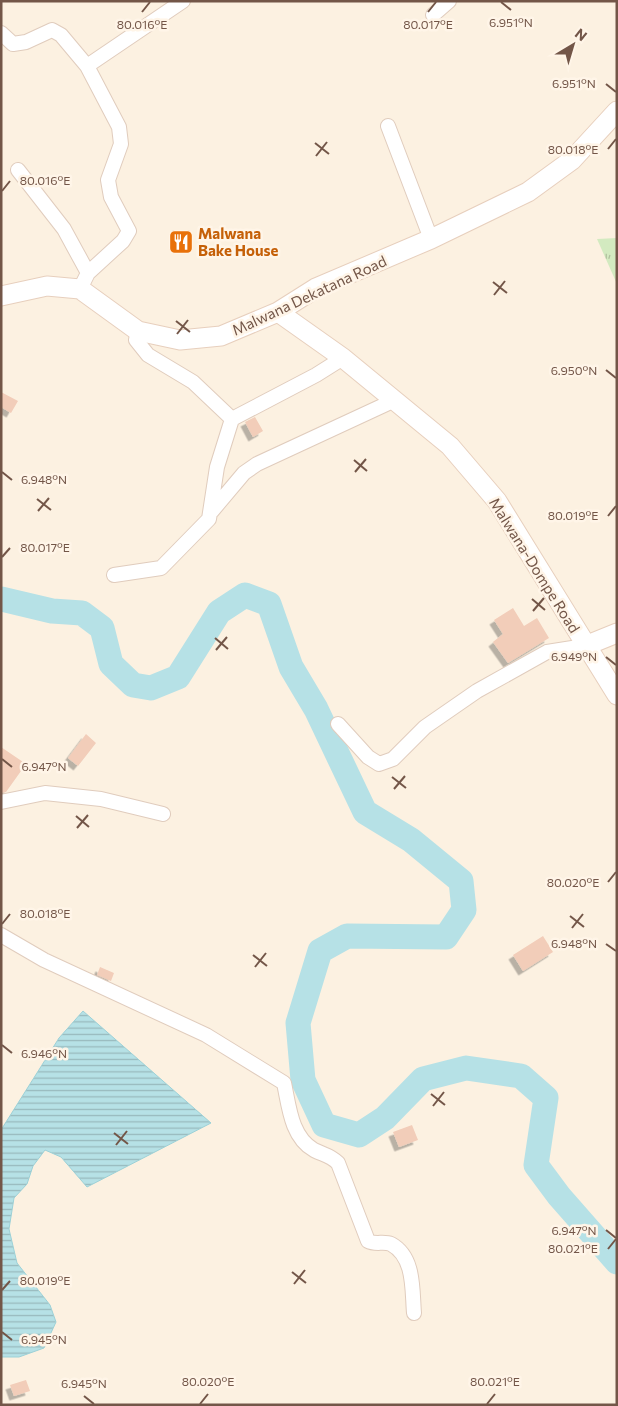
<svg xmlns="http://www.w3.org/2000/svg" width="618" height="1406" font-family="Commissioner,sans-serif">
<style>
.grass{fill:url(#grass-tufts)}
.water{fill:url(#water-rules);stroke:#9cd1d7}
.lines{fill:none;stroke-linecap:round;stroke-linejoin:round}
.river{stroke:#b6e1e6;stroke-width:25}
.building{fill:#f2cdb9;filter:url(#shadow)}
.street-casing{stroke:#e0ccbd;stroke-width:16}
.secondary-casing{stroke:#e7cfbd;stroke-width:21}
.street{stroke:#fff;stroke-width:14}
.secondary{stroke:#fff;stroke-width:19}
.ticks{fill:none;stroke:#735648;stroke-width:2}
.labels{text-anchor:middle;dominant-baseline:central;stroke-width:5;stroke-linejoin:round;paint-order:stroke}
.food-label{font-size:15px;font-weight:bold;fill:#c56008;stroke:#fff5e8;text-anchor:start}
.street-label{font-size:15px;fill:#735648;stroke:#fff5e8}
.ticks-label{font-size:12px;text-anchor:middle;fill:#735648;stroke:#fff5e8;stroke-width:5;stroke-linejoin:round;paint-order:stroke}
</style>
<defs>
<pattern id="grass-tufts" width="24" height="20" patternUnits="userSpaceOnUse" patternTransform="scale(1.25)"><rect width="24" height="20" fill="#d3eac0"/><path d="M3 7l-1-3M5 7V3M7 7l1-3M15 17l-1-3M17 17v-4M19 17l1-3" fill="none" stroke="#b0c09e"/></pattern>
<pattern id="water-rules" width="6" height="5" patternUnits="userSpaceOnUse" patternTransform="scale(1.25)"><rect width="6" height="5" fill="#b6e1e6"/><path d="M0 2.5h6" fill="none" stroke="#98b9bc"/></pattern>
<filter id="shadow"><feDropShadow dx="-4.5" dy="4.5" stdDeviation="0" flood-color="#0004"/></filter>
</defs>
<rect width="100%" height="100%" fill="#fcf1e1"/>
<path class="grass" d="M617,238V284L597,239Z"/>
<path class="water" d="M83,1011L211,1123L87,1187L61,1157L45,1150L33,1166L27,1184L14,1198L9,1229L17,1263L50,1305L56,1322L44,1348L19,1357H1V1130L59,1038Z"/>
<g class="lines">
<path class="river" d="M1,599L52,611L82,613L102,628L111,664L133,685L151,688L178,677L219,612L245,595L269,604L291,667L316,709L365,812L411,840L461,881L464,910L446,937L347,936L320,951L298,1023L303,1080L324,1125L359,1135L385,1118L423,1079L466,1068L521,1076L546,1098L536,1165L559,1196L617,1262"/>
</g>
<path class="building" d="M1,392L18,401L11,413L1,407Z
M255,417L263,431L253,437L245,422Z
M513,608L524,626L537,618L549,638L508,663L493,642L503,634L494,620Z
M86,734L96,743L78,766L68,758Z
M1,747L26,764L6,792L1,793Z
M543,936L553,952L523,971L513,955Z
M100,967L114,973L111,981L97,975Z
M412,1125L418,1140L399,1147L393,1132Z
M26,1380L30,1391L14,1396L10,1385Z"/>
<g class="lines">
<defs>
<path id="street" d="M433,15L449,1
M1,33L13,44L26,42L52,30L61,35L87,66
M388,126L431,239
M18,170L64,229L88,273
M80,289L88,273L123,241L129,231L111,197L108,180L121,144L119,127L87,66L183,1
M138,331L136,340L148,355L193,382L232,419
M232,419L316,375L343,358
M212,511L244,473L257,464L395,400
M114,575L161,568L209,519L217,467L232,419
M338,724L368,757L379,764L393,759L425,727L477,691L547,652L585,646
M1,802L45,793L101,799L163,814
M1,935L44,960L206,1035L284,1083C289,1106 291,1137 314,1150C324,1155 330,1155 338,1163L368,1241C375,1245 384,1241 391,1244C415,1257 412,1290 414,1313"/>
<path id="secondary" d="M1,296L47,286L80,289L138,331L180,340L221,336L278,312L316,288L431,239L528,192L572,160L617,111
M278,312L343,358L450,446L497,501L617,695
M585,646L617,633"/>
</defs>
<use href="#street" class="street-casing"/>
<use href="#secondary" class="secondary-casing"/>
<use href="#street" class="street"/>
<use href="#secondary" class="secondary"/>
</g>
<path class="ticks" d="M501,2L511,10M142,12L150,2M428,12L436,2M606,84L616,92M315,143L329,154M608,149L616,139M316,156L327,142M2,191L10,181M493,282L507,293M494,295L505,281M176,321L190,332M177,334L188,320M606,370L616,378M354,460L367,471M2,472L12,480M355,472L366,459M37,499L51,510M38,511L49,498M608,516L616,506M2,557L10,548M532,599L545,610M533,611L544,598M215,638L228,649M216,650L227,637M606,657L616,665M2,759L12,767M392,777L406,788M394,789L405,776M76,816L89,827M77,828L88,815M608,882L616,872M570,916L584,927M2,924L10,914M572,928L583,914M606,944L616,951M253,955L267,966M255,967L266,953M2,1045L12,1053M431,1094L445,1105M433,1106L444,1092M114,1133L128,1144M116,1145L127,1131M606,1230L616,1238M608,1249L616,1239M292,1272L306,1283M294,1284L305,1270M2,1290L10,1281M2,1332L12,1340M84,1396L94,1404M200,1404L208,1394M487,1404L495,1394"/>
<defs>
<symbol id="restaurant-square" viewBox="-11 -11 22 22"><rect x="-9" y="-9" width="18" height="18" rx="4" fill="#e8710a" stroke="#fff5e8"/><path d="M-5-6h1v4h1v-4h1v4h1v-4h1v5L-1.5 .5V6h-2V.5L-5-1ZM5-6V6H3V1.5H1.5Q1.5-4 5-6Z" fill="#fff"/></symbol>
</defs>
<g fill-rule="evenodd">
<use href="#restaurant-square" x="167" y="228" width="28" height="28"/>
</g>
<g class="labels">
<g class="food-label">
<text x="198" y="233">Malwana<tspan x="198" dy="17">Bake House</tspan></text>
</g>
<g class="street-label">
<text transform="translate(309 295) rotate(-25)">Malwana Dekatana Road</text>
<text transform="translate(535 565) rotate(58)">Malwana-Dompe Road</text>
</g>
</g>
<g class="ticks-label">
<text x="511" y="27">6.951°N</text>
<text x="142" y="29">80.016°E</text>
<text x="428" y="29">80.017°E</text>
<text x="574" y="88">6.951°N</text>
<text x="573" y="154">80.018°E</text>
<text x="45" y="185">80.016°E</text>
<text x="574" y="375">6.950°N</text>
<text x="44" y="484">6.948°N</text>
<text x="573" y="520">80.019°E</text>
<text x="45" y="552">80.017°E</text>
<text x="574" y="661">6.949°N</text>
<text x="44" y="771">6.947°N</text>
<text x="573" y="887">80.020°E</text>
<text x="45" y="918">80.018°E</text>
<text x="574" y="948">6.948°N</text>
<text x="44" y="1058">6.946°N</text>
<text x="574" y="1235">6.947°N</text>
<text x="573" y="1253">80.021°E</text>
<text x="45" y="1285">80.019°E</text>
<text x="44" y="1344">6.945°N</text>
<text x="208" y="1386">80.020°E</text>
<text x="495" y="1386">80.021°E</text>
<text x="84" y="1388">6.945°N</text>
</g>
<rect width="618" height="1406" fill="none" stroke="#735648" stroke-width="5"/>
<g transform="translate(573 45) rotate(38)" stroke="#fff5e8" stroke-width="4" paint-order="stroke">
<path d="M0-4L9 19L0 12L-9 19Z" fill="#735648"/>
<text y="-8" font-size="14" font-weight="bold" text-anchor="middle" fill="#735648">N</text>
</g>
</svg>
